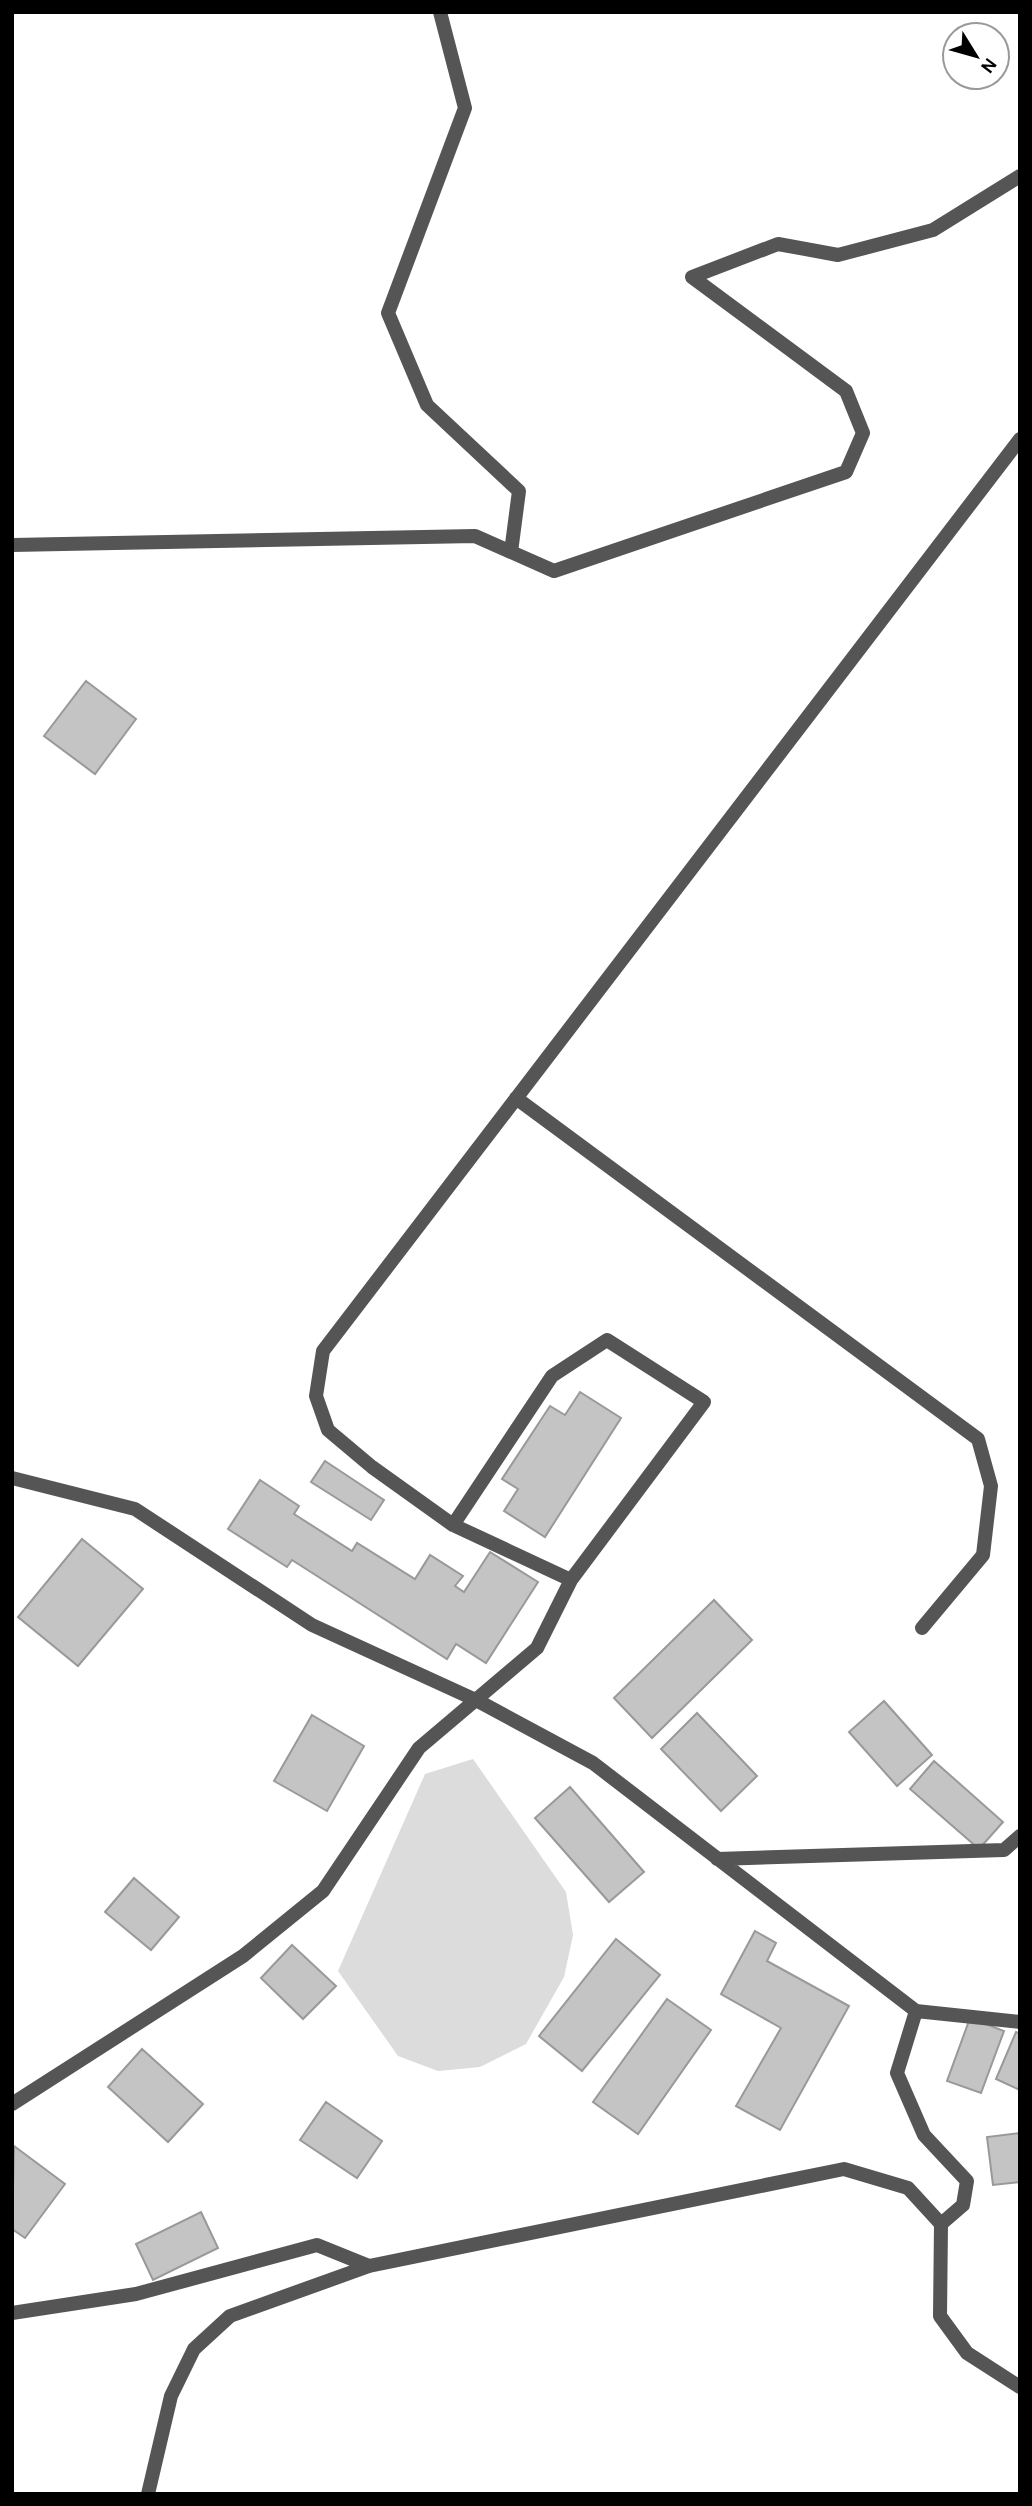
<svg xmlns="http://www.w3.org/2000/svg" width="1032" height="2506" font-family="Karla,sans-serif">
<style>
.green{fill:#dcdcdc}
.building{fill:#c4c4c4;stroke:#999;stroke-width:2}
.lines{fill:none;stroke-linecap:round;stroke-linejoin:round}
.street{stroke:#555;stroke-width:14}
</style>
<rect width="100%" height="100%" fill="#fff"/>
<path class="green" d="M473,1759L566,1892L573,1935L564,1977L526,2044L480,2067L438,2071L398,2056L338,1971L425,1774Z"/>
<path class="building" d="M86,681L136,719L95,774L44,736Z
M580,1392L621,1418L545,1537L504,1511L518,1489L502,1479L550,1406L565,1415Z
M325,1461L384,1500L371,1520L311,1482Z
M260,1480L299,1506L294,1514L352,1551L357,1543L415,1579L430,1555L463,1576L455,1586L464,1592L490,1552L538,1582L486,1663L456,1644L447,1659L292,1560L287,1567L228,1529Z
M82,1539L143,1589L78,1666L18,1617Z
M714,1600L752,1640L652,1738L614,1698Z
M884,1701L932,1755L897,1786L849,1732Z
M697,1713L757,1776L721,1811L661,1749Z
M312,1715L364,1746L327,1811L274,1781Z
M934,1761L1003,1822L979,1849L910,1789Z
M570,1787L644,1872L609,1902L535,1818Z
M134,1878L179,1917L151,1950L105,1912Z
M755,1931L776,1943L767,1961L849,2006L780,2130L736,2106L781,2028L721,1994Z
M616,1939L660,1975L582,2071L539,2036Z
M292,1945L336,1986L303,2019L261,1978Z
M667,1999L711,2030L638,2134L593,2102Z
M970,2018L1004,2031L981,2093L947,2081Z
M1016,2032L1020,2034V2090L996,2079Z
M142,2049L203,2104L168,2142L108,2087Z
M326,2102L382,2141L357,2178L300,2140Z
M1020,2133V2182L993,2185L987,2137Z
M14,2146L65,2184L25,2238L12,2229Z
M201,2212L218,2248L153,2280L136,2244Z"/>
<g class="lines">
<path class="street" d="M440,12L465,108L388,313L427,405L519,491L511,552
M12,545L475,536L554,571L846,472L863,433L846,391L692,277L778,244L838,255L933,230L1020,176
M516,1098L978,1439L991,1486L983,1555L922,1628
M12,1478L135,1509L312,1625L478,1701L593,1763L916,2011
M453,1525L372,1467L328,1430L316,1396L323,1351L1020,439
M717,1859L1004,1850L1020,1836
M12,2104L243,1956L323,1891L419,1748L537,1648L571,1580L704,1402L607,1340L552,1376L453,1525L571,1580
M941,2224L940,2316L967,2353L1020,2387
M12,2313L136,2294L317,2245L369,2266
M148,2494L171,2396L194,2349L230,2316L369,2266L844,2169L908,2188L941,2224L963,2205L967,2181L924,2135L897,2073L916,2011L1020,2022"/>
</g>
<rect width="1032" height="2506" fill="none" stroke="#000000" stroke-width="28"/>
<g transform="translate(976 56) rotate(127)"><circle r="33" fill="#ffffff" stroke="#999999" stroke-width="2"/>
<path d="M0-5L12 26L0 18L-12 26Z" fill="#000000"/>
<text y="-10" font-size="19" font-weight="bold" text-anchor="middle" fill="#000000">N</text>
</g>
</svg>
